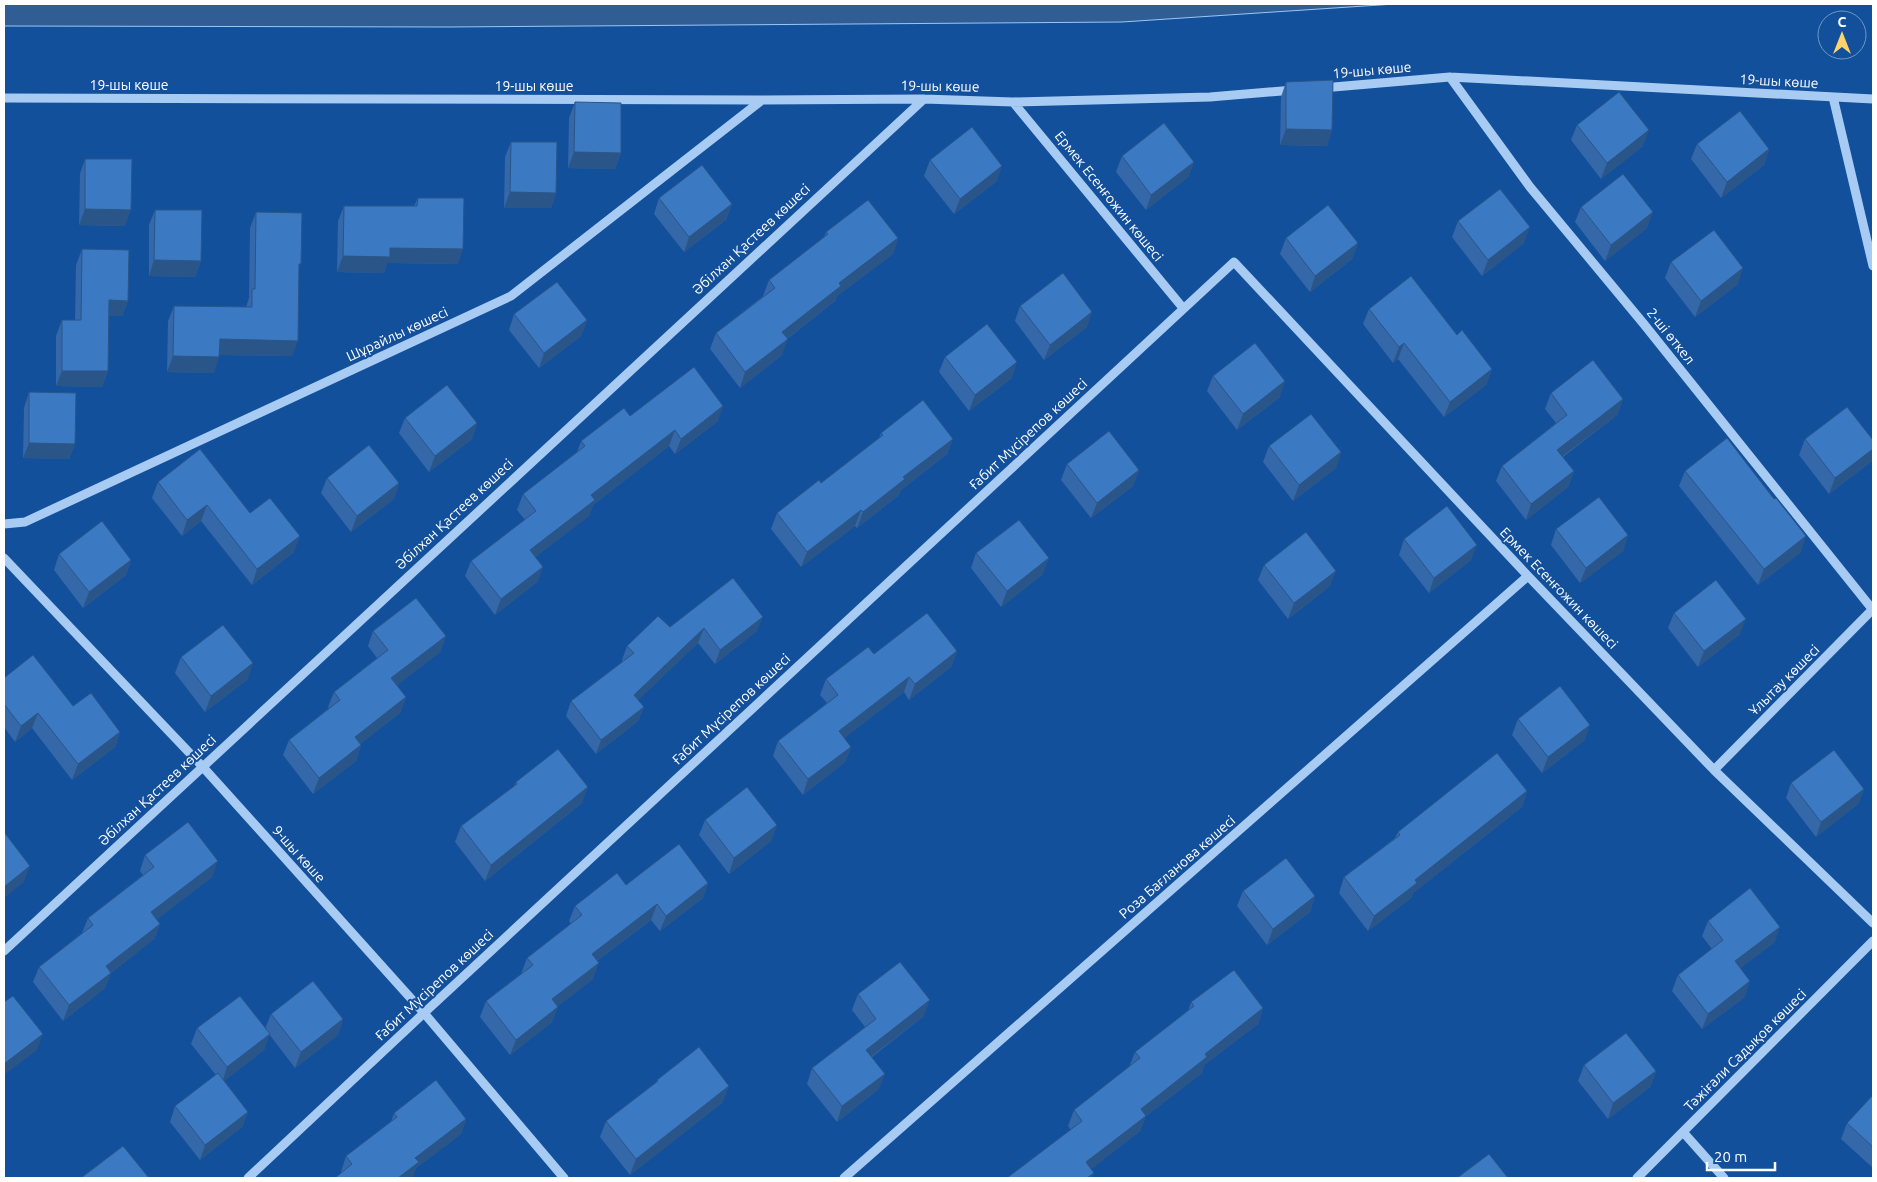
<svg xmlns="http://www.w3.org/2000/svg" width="1877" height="1182" font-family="Ubuntu,sans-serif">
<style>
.water{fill:#315d95;stroke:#9ac6f7}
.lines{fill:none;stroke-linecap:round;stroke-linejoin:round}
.minor{stroke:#a8cbf4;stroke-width:9}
.wall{fill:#3468a8}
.shaded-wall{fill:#2a5588}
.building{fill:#3c79c3;stroke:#2a5588}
.labels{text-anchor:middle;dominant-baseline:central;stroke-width:4;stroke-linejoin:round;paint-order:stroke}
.street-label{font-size:14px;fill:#fff;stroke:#13509c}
</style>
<rect width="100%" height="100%" fill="#13509c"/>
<path class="water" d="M4,4H1395L1122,22L448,27L4,26Z"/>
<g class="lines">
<path class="minor" d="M1450,77L1530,187L1643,323L1873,610
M1322,88L1450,77L1873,99
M1833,97L1873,266
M4,98L762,100L924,99L1013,102L1210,97L1294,90
M1013,102L1183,308
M4,524L25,522L511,296L762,100
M4,558L202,766L424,1013L564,1178
M1714,770L1873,609
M4,951L924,99
M1683,1132L1724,1178
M248,1178L424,1013L1234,262L1528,576L1714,770L1873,923
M844,1178L1528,576
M1637,1178L1873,941"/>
</g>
<path class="wall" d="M1286,82L1332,130L1327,146L1280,145L1281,97Z
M575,102L621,153L615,169L568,168L569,118Z
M1577,125L1643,146L1601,179L1571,140Z
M511,142L556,193L551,208H504L505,157Z
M1697,144L1769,149L1764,165L1721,198L1691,159Z
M1122,156L1194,162L1188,177L1146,210L1116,172Z
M85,159L125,226L79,225L80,174Z
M930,160L997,181L954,214L924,176Z
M418,198L458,264L387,263L384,273L337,272L338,221L344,206H414Z
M659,198L732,204L726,220L684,252L654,214Z
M1581,207L1647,228L1605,261L1575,222Z
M155,210L201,261L195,277L149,276V225Z
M256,212L299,271L292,356L219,355L214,373L167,372L168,321L174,306L246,307L249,298L250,228Z
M1458,221L1524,243L1482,276L1452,237Z
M826,232L898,238L893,254L837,296L835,301L787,339L782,355L740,388L710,349L716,333L763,296L769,280L824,237Z
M1286,238L1358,243L1352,259L1310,292L1280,254Z
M82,249L128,301L122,316H109L108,371L102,387L56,386V336L62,320H75L76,265Z
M1671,262L1738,284L1695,317L1665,278Z
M1020,306L1087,327L1044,360L1015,321Z
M1369,309L1492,369L1486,385L1444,417L1398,359L1393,363L1363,324Z
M514,314L587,320L581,336L539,368L509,330Z
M945,357L1012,378L969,411L939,372Z
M1213,376L1280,397L1237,430L1207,391Z
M29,392L75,444L69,459L23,458L24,408Z
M1551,393L1623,399L1617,415L1563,457L1574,471L1568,487L1526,520L1496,481L1502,466L1556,423L1545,409Z
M630,416L718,421L675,454L669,446L593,505L589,516L535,557L543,567L537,582L495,615L465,576L471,561L525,520L517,510L523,494L577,452L581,441Z
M405,418L477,423L472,439L429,472L399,433Z
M881,433L953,439L947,454L901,490L899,495L857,528L855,526L801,567L771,529L777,513L821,483L879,438Z
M1805,439L1872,461L1829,494L1799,455Z
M1269,446L1341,452L1336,468L1293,501L1263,462Z
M1067,464L1139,470L1133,486L1091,518L1061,480Z
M1685,471L1801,552L1758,585L1679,486Z
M327,478L399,483L394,499L351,532L321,493Z
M158,482L250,513L294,552L252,585L201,521L182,536L152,498Z
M1556,529L1628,535L1623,551L1580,583L1551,545Z
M1404,539L1471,560L1429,593L1399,555Z
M976,553L1043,574L1001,607L971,568Z
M59,554L131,560L126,575L83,608L54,570Z
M1264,565L1330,586L1288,619L1258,580Z
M1674,613L1740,634L1698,667L1668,628Z
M670,627L757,631L715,664L698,643L638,700L644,707L638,721L596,754L566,716L571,701L623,662L622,660L627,646Z
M373,631L446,636L440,652L397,685L406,697L400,713L360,744L361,745L356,761L313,794L283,755L289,740L329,708L328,707L334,692L377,658L368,646Z
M957,651L951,667L909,700L904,692L844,738L851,747L845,762L803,795L773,756L778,741L827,703L820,695L826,679L874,654Z
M181,657L248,679L205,712L175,673Z
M4,678L73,706L120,732L115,747L72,780L32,728L15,742L4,727Z
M1518,719L1585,740L1542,773L1512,735Z
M516,782L582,803L485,881L455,842L461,826L514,786Z
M1791,783L1864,789L1858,804L1816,837L1786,798Z
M1527,791L1522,807L1413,893L1411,898L1368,931L1339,893L1344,877L1395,838L1398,832Z
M705,820L777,825L771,841L729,874L699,835Z
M145,855L212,877L157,919L160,924L154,939L111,973L105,988L63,1021L33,982L39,967L82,933L88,918L143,875L140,871Z
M708,883L703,898L660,931L651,920L597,961L593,979L558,1006L552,1022L510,1055L480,1017L486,1001L521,974L527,958L571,924L569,921L575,906L626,885Z
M1243,891L1315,896L1310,912L1267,945L1237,906Z
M1708,921L1775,942L1740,968L1745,997L1702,1029L1672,991L1678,975L1712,949L1702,936Z
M858,994L924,1016L872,1057L879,1089L837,1122L807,1084L812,1068L865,1027L852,1010Z
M1191,1002L1263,1008L1258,1024L1204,1065L1202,1073L1146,1116L1140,1131L1091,1169L1094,1173L1092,1178H1007L1071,1130L1068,1126L1074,1110L1129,1067L1135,1052L1188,1011Z
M271,1014L343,1019L338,1035L295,1068L269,1034L264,1050L224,1081L248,1112L242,1127L200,1160L170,1122L175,1106L216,1075L191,1044L197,1028L265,1029Z
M1584,1065L1656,1071L1650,1087L1608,1119L1578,1081Z
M657,1080L723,1102L630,1175L600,1137L606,1121L656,1083Z
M1873,1095V1168L1841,1139L1847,1123Z
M394,1113L466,1119L461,1134L416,1168L412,1178H335L341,1173V1172L346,1156L391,1122Z"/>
<path class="shaded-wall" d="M1286,129L1332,130L1327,146L1280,145Z
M1649,130L1643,146L1601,179L1607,163Z
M1769,149L1764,165L1721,198L1727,182Z
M574,152L621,153L615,169L568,168Z
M1194,162L1188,177L1146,210L1151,195Z
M1002,166L997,181L954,214L960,199Z
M510,192L556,193L551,208H504Z
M732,204L726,220L684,252L689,237Z
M85,209L131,210L125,226L79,225Z
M1653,212L1647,228L1605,261L1611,245Z
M1530,227L1524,243L1482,276L1488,260Z
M898,238L893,254L837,296L835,301L776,347L782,332L839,283Z
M1358,243L1352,259L1310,292L1315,276Z
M390,248L463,249L458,264L387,263L384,273L337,272L343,256Z
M154,260L201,261L195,277L149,276Z
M1743,268L1738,284L1695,317L1701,301Z
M109,300L128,301L122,316H103Z
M1092,312L1087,327L1044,360L1050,345Z
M587,320L581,336L539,368L544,353Z
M220,339L298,341L292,356L214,355Z
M788,339L782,355L740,388L745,372Z
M1404,343L1398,359L1393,363L1399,347Z
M173,356L219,357L214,373L167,372Z
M1017,362L1012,378L969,411L975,395Z
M1492,369L1486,385L1444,417L1450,402Z
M62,371H108L102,387L56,386Z
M1285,381L1280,397L1237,430L1243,414Z
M1623,399L1617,415L1551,465L1557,450Z
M723,406L718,421L675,454L681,439Z
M477,423L472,439L429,472L435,456Z
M675,430L669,446L593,505L589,516L524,566L530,550L591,495Z
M953,439L947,454L901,490L899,495L857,528L863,512L903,477Z
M29,443L75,444L69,459L23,458Z
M1873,449V457L1872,461L1829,494L1835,478Z
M1341,452L1336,468L1293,501L1299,485Z
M1139,470L1133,486L1091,518L1097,503Z
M1574,471L1568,487L1526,520L1531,504Z
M399,483L394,499L351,532L357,516Z
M207,505L201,521L182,536L187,520Z
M861,510L855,526L801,567L807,552Z
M1628,535L1623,551L1580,583L1586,568Z
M300,536L294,552L252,585L257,569Z
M1806,536L1801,552L1758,585L1764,569Z
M1477,545L1471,560L1429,593L1434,578Z
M1049,558L1043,574L1001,607L1007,591Z
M131,560L126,575L83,608L89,592Z
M543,567L537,582L495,615L501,599Z
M1336,571L1330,586L1288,619L1294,603Z
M763,617L757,631L715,664L720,650Z
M1746,619L1740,634L1698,667L1704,651Z
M704,628L698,643L629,709L634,695Z
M446,636L440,652L386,694L391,678Z
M957,651L951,667L909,700L915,684Z
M253,663L248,679L205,712L211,696Z
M909,677L904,692L833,747L839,731Z
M406,697L400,713L349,753L355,737Z
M644,707L638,721L596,754L601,740Z
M38,713L32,728L15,742L21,726Z
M1590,725L1585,740L1542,773L1548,757Z
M120,732L115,747L72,780L78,764Z
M361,745L356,761L313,794L319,778Z
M851,747L845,762L803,795L808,779Z
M588,787L582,803L485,881L491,865Z
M1864,789L1858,804L1816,837L1821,822Z
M1527,791L1522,807L1413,893L1411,898L1368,931L1374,916L1415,880Z
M777,825L771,841L729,874L734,858Z
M218,861L212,877L146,928L151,912Z
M30,866L24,882L4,898V887Z
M708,883L703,898L660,931L666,916Z
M1315,896L1310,912L1267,945L1273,929Z
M657,904L651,920L586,969L592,954Z
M160,924L154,939L111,973L105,988L63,1021L69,1005L106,966Z
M1780,927L1775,942L1729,977L1735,961Z
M599,963L593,979L547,1015L552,999Z
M1750,981L1745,997L1702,1029L1708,1014Z
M930,1000L924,1016L860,1065L866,1050Z
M558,1007L552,1022L510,1055L516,1040Z
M1263,1008L1258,1024L1204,1065L1202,1073L1146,1116L1140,1131L1080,1178L1086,1162L1141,1109L1205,1054Z
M343,1019L338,1035L295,1068L301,1052Z
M43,1034L37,1050L4,1075V1064Z
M270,1034L264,1050L222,1083L227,1067Z
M1656,1071L1650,1087L1608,1119L1613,1103Z
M885,1074L879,1089L837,1122L842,1106Z
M729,1086L723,1102L630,1175L636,1159Z
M248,1112L242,1127L200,1160L205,1145Z
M466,1119L461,1134L416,1168L413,1178H398L415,1158Z
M1094,1173L1092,1178H1087Z"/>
<path class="building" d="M1333,80L1332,130L1286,129V82Z
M1619,92L1649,130L1607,163L1577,125Z
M575,102L621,103V153L574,152Z
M1740,111L1769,149L1727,182L1697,144Z
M1164,123L1194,162L1151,195L1122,156Z
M972,127L1002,166L960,199L930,160Z
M511,142H557L556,193L510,192Z
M85,159H132L131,210L85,209Z
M702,165L732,204L689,237L659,198Z
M1623,174L1653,212L1611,245L1581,207Z
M1500,189L1530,227L1488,260L1458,221Z
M418,198H464L463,249L390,248V257L343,256L344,206H417Z
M868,200L898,238L839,283L841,286L782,332L788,339L745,372L716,333L775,288L769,280L828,234L826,232Z
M1328,205L1358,243L1315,276L1286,238Z
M155,210H202L201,261L154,260Z
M256,212L302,213L301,264H299L298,341L220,339L219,357L173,356L174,306L252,307V289H255Z
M1714,230L1743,268L1701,301L1671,262Z
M82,249L129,250L128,301L109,300L108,371H62V320H81Z
M1063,273L1092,312L1050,345L1020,306Z
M1411,276L1457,335L1462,330L1492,369L1450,402L1404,343L1399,347L1369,309Z
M557,282L587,320L544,353L514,314Z
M987,324L1017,362L975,395L945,357Z
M1255,343L1285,381L1243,414L1213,376Z
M1593,360L1623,399L1557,450L1574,471L1531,504L1502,466L1567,415L1551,393Z
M694,367L723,406L681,439L675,430L591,495L595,500L530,550L543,567L501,599L471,561L536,511L523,494L585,446L581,441L624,408L630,416Z
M447,385L477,423L435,456L405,418Z
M29,392L76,393L75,444L29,443Z
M923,400L953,439L903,477L905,479L863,512L861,510L807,552L777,513L819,480L821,483L883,435L881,433Z
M1847,407L1873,440V449L1835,478L1805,439Z
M1311,414L1341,452L1299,485L1269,446Z
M1109,431L1139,470L1097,503L1067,464Z
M1727,438L1774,499L1776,498L1806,536L1764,569L1685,471Z
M369,445L399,483L357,516L327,478Z
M200,449L250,513L270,498L300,536L257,569L207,505L187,520L158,482Z
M1599,497L1628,535L1586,568L1556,529Z
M1447,506L1477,545L1434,578L1404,539Z
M1019,520L1049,558L1007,591L976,553Z
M102,521L131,560L89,592L59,554Z
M1306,532L1336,571L1294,603L1264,565Z
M733,578L763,617L720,650L704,628L634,695L644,707L601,740L571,701L634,653L627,646L658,616L670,627Z
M1716,580L1746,619L1704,651L1674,613Z
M416,598L446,636L391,678L406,697L355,737L361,745L319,778L289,740L340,700L334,692L388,650L373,631Z
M927,613L957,651L915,684L909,677L839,731L851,747L808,779L778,741L838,695L826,679L868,647L874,654Z
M223,625L253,663L211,696L181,657Z
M33,655L73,706L91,693L120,732L78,764L38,713L21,726L4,704V678Z
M1560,686L1590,725L1548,757L1518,719Z
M558,749L588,787L491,865L461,826L517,784L516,782Z
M1834,750L1864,789L1821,822L1791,783Z
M1497,753L1527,791L1415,880L1417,883L1374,916L1344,877L1400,835L1398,832Z
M747,787L777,825L734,858L705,820Z
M188,822L218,861L151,912L160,924L106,966L111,973L69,1005L39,967L93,925L88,918L154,867L145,855Z
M4,832L30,866L4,887Z
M679,844L708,883L666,916L657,904L592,954L599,963L552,999L558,1007L516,1040L486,1001L533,965L527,958L582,915L575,906L617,873L626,885Z
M1286,858L1315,896L1273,929L1243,891Z
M1750,888L1780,927L1735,961L1750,981L1708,1014L1678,975L1723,940L1708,921Z
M900,962L930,1000L866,1050L885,1074L842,1106L812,1068L876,1019L858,994Z
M1234,970L1263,1008L1205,1054L1207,1057L1141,1109L1146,1116L1086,1162L1094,1173L1087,1178H1007L1082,1121L1074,1110L1140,1058L1135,1052L1194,1006L1191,1002Z
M313,981L343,1019L301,1052L271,1014Z
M13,996L43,1034L4,1064V1002Z
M240,996L270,1034L227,1067L197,1028Z
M1626,1033L1656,1071L1613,1103L1584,1065Z
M699,1047L729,1086L636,1159L606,1121L658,1081L657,1080Z
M218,1073L248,1112L205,1145L175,1106Z
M436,1080L466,1119L415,1158L419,1162L398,1178H335L352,1164L346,1156L397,1117L394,1113Z
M1873,1095V1147L1847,1123Z
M123,1146L149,1178H81Z
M1489,1154L1508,1178H1457Z"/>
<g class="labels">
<g class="street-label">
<text transform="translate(1372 70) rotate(-5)">19-шы көше</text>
<text transform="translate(1779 81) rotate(3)">19-шы көше</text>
<text x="129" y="85">19-шы көше</text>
<text x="534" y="86">19-шы көше</text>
<text transform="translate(940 86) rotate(1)">19-шы көше</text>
<text transform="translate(1109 196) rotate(51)">Ермек Есенғожин көшесі</text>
<text transform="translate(751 239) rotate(-43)">Әбілхан Қастеев көшесi</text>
<text transform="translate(397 334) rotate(-25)">Шұрайлы көшесі</text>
<text transform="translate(1671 336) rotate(51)">2-шi өткел</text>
<text transform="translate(1028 434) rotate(-43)">Ғабит Мүсірепов көшесi</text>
<text transform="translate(454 514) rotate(-43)">Әбілхан Қастеев көшесi</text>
<text transform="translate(1559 588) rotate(46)">Ермек Есенғожин көшесі</text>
<text transform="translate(1784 680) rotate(-45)">Ұлытау көшесi</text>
<text transform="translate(731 709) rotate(-43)">Ғабит Мүсірепов көшесi</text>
<text transform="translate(157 790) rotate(-43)">Әбілхан Қастеев көшесi</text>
<text transform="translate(299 854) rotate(48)">9-шы көше</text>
<text transform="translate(1177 867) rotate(-41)">Роза Бағланова көшесi</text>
<text transform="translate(434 985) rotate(-43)">Ғабит Мүсірепов көшесi</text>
<text transform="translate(1745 1050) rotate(-45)">Тәжіғали Садықов көшесі</text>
</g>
</g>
<rect width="1877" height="1182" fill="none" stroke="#ffffff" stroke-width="10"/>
<g transform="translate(1842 35)"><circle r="24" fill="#13509c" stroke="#7196c4"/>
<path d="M0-4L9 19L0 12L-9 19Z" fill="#ffd36b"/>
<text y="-8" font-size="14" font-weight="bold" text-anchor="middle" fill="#ffffff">С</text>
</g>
<path d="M1707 1162v8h68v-8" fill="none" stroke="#ffffff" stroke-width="2.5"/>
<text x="1714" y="1162" font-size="15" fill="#ffffff" stroke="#13509c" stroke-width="4" paint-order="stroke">20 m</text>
</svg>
